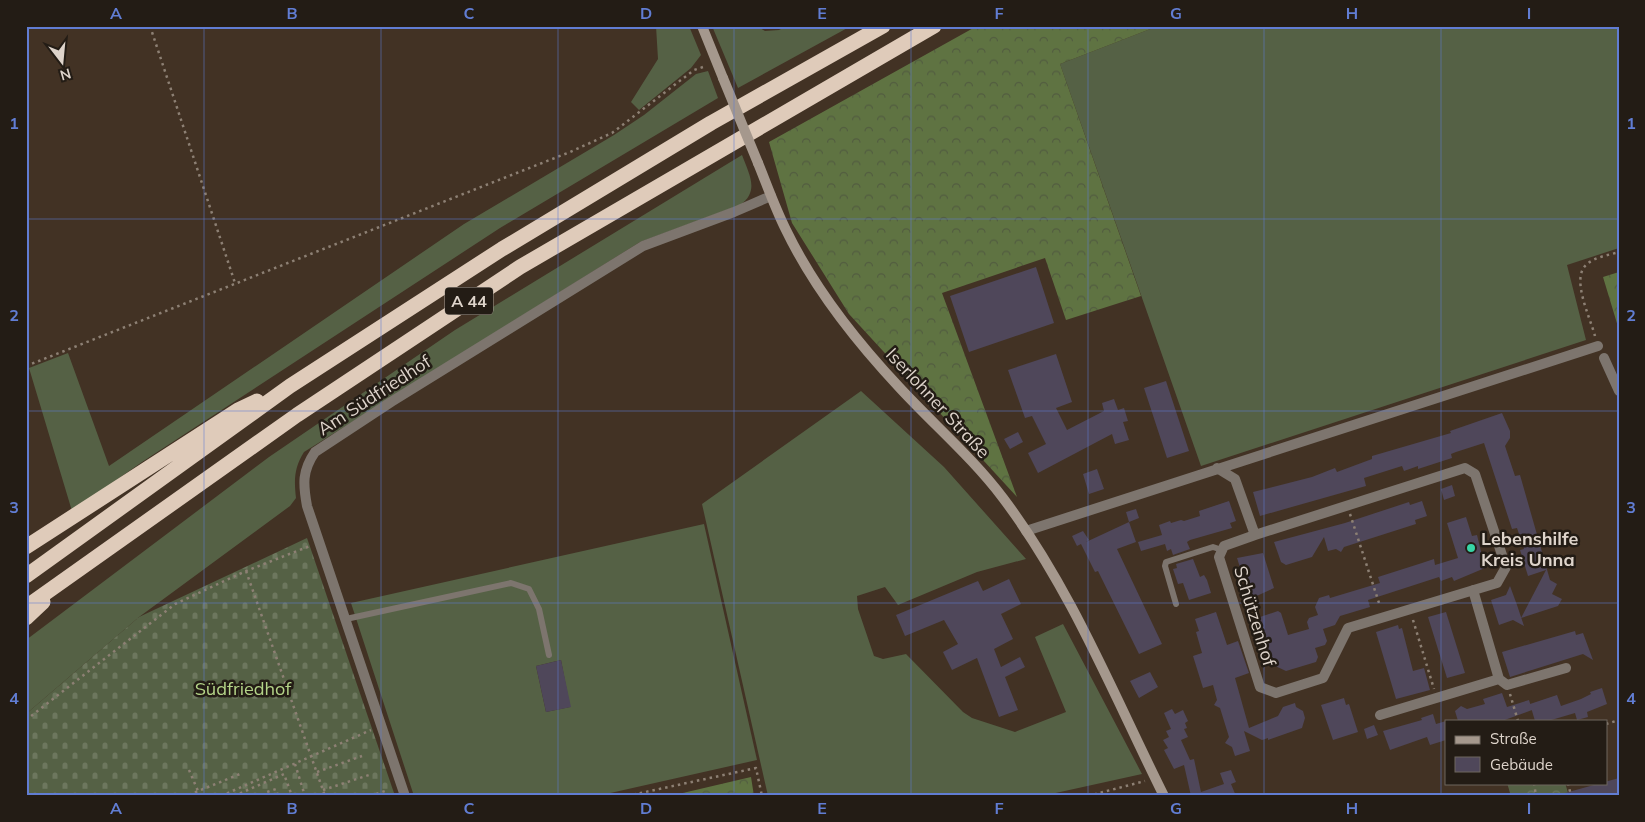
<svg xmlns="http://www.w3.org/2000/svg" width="1645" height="822" font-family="Mulish,sans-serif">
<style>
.grass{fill:#556145;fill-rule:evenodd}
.forest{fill:url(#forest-crowns)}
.cemetery{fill:url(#cemetery-stones)}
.park{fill:url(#park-crowns)}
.building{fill:#4f475a}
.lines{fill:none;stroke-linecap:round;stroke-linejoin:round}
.path{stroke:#8d8074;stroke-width:2.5;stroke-dasharray:2.5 4;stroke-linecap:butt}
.lane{stroke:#7d756e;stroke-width:6}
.street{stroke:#7d756e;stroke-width:10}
.secondary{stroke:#a5988d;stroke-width:10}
.highway{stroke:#dfcbba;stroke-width:15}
.secondary-bridge{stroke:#a5988d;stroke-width:10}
.grid{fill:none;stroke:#617dd3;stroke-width:1;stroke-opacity:0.55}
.poi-dot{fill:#37d4a6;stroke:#231c15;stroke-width:2}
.labels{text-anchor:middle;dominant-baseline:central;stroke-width:5;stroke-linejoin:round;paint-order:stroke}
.shield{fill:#231c15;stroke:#a69d94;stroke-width:1}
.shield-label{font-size:16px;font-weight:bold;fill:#ded4cb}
.street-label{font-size:18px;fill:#ded4cb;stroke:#231c15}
.poi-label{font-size:18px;font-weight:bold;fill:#ded4cb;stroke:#231c15;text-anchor:start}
.park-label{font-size:18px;fill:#b4d488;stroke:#231c15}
.neatline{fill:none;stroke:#617dd3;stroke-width:2}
.grid-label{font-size:16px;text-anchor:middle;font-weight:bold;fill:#617dd3}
</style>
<defs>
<pattern id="forest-crowns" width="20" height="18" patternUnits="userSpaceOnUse" patternTransform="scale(1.25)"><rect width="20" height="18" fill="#5f7342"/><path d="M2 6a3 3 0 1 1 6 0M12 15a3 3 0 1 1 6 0" fill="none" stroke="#525c40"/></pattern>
<pattern id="cemetery-stones" width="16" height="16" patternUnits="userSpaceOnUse" patternTransform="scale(1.25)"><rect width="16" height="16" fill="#556145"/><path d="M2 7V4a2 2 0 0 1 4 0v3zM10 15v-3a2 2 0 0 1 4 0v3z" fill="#6d775e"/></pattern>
<pattern id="park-crowns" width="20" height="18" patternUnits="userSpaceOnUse" patternTransform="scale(1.25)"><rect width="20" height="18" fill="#556145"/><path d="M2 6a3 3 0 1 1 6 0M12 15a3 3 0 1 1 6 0" fill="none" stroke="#6d775e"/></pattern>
</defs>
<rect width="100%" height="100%" fill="#423224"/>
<path class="grass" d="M656,26H689L701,55L691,68L639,110L631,102L658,59Z
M712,26H757L765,31L779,30L787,26H851L738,88Z
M1158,26H1619V248L1567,265L1586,340L1201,466L1060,64Z
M708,71L718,98L500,228L142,462L72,511L29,368L68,353L109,466L464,224L614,135L644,115L696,74Z
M742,155C749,174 760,191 740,205L640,242L304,452C294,468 294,480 296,498L290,506L139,617L26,714V640L269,457L455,330Z
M861,391L944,467L1026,559L977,572L898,605L885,587L857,596L858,609L874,656L883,659L906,654L963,712L972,718L1015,732L1066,712L1035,637L1063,624L1142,774L1042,796H768L702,504Z
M704,524L757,760L597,796H414L351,603ZM561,660L570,707L546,712L536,666Z"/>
<path class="forest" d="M977,26H1158L1060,64L1141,296L1066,320L1045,258L942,293L1017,497L849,314L792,223L769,142Z
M1619,272V330L1603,277Z
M751,777L754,796H670Z"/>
<path class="cemetery" d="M307,538L395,796H26V714L139,617Z"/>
<path class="park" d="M1507,783H1565L1569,796H1511Z"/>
<path class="building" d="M1036,267L1054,323L969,352L950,296Z
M1056,354L1072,402L1056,408L1067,430L1104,411L1102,403L1114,399L1118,410L1124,408L1128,421L1123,422L1129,440L1115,444L1112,434L1038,473L1028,453L1046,444L1032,416L1025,418L1008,370Z
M1166,381L1189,451L1167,458L1144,388Z
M1502,413L1510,431V438L1505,446L1515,476L1520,475L1550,580L1557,584L1552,594L1562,599L1558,606L1521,618L1546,570L1528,576L1520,550L1524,549L1517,528L1512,529L1484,443L1456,452L1451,454L1452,458L1418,469V466L1404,471L1402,466L1364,478L1366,486L1260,516L1253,492L1312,477L1335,468L1337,472L1372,459V456L1451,433L1450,431Z
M1018,432L1023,442L1010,449L1004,439Z
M1097,469L1104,489L1089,494L1083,474Z
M1452,485L1455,496L1444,500L1441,489Z
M1229,501L1236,521L1230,523L1232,528L1190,540L1187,542L1190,549L1173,555L1171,549L1167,551L1165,544L1141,551L1138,542L1162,535L1159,525L1170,521L1171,523L1181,520L1184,521L1200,516L1199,511Z
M1422,501L1427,516L1415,520L1416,524L1344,547L1341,552L1336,549L1328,551L1324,537L1312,557L1286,565L1281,562L1274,542L1345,523L1409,502L1410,505Z
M1136,509L1139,518L1129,522L1126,512Z
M1466,517L1472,536L1477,535L1485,568L1454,581L1452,577L1441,581L1439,577L1368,600L1370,607L1340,616L1335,625L1323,629L1327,641L1325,645L1315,648L1318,657L1316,662L1286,671L1271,664L1257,622L1260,617L1278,611L1281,613L1288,635L1309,629L1307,622L1309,618L1318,615L1315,607L1319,598L1329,595L1330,598L1380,583L1378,577L1422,563L1434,559L1435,565L1458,558L1447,523Z
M1129,522L1136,542L1117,549L1162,644L1139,654L1098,571L1095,572L1081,544L1077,546L1072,536L1083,531L1089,540L1086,542Z
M1263,553L1274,588L1250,599L1237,558Z
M1193,559L1200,577L1204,575L1207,580L1211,593L1189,600L1183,583L1178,584L1173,569L1177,568L1176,564Z
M1009,579L1021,604L1001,614L1013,639L994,649L1001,667L1020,657L1025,667L1005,677L1018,710L999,717L977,658L952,670L943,652L958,644L944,620L905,636L896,615L978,581L983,591Z
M1510,586L1517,605L1524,626L1513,620L1499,625L1491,600L1506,595Z
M1216,612L1227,645L1238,641L1249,673L1235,678L1249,728L1278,716L1283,707L1295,703L1296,707L1303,711L1305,718L1302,728L1268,740V738L1262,740L1244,731L1250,751L1235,756L1232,747L1225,743L1229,737L1220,708L1214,705L1217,700L1213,685L1203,688L1193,656L1202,653L1196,632L1199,631L1195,619Z
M1446,612L1465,673L1447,678L1428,617Z
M1398,625L1399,629L1402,628L1413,671L1424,668L1430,690L1396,699L1376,632Z
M1575,631L1576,635L1583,633L1593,660L1583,654L1510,677L1502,652Z
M561,660L571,707L546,712L536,666Z
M1150,672L1158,687L1139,698L1130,681Z
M1602,688L1607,704L1587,712L1588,717L1577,720L1575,713L1548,721H1535L1530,704L1557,695L1561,706L1581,699L1591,694L1590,692Z
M1502,693L1507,707L1529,700L1532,710L1502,721H1458L1455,711L1461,706L1467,709L1485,704L1483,699Z
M1344,698L1346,705L1349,704L1358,732L1333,740L1321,705Z
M1172,709L1175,714L1183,710L1188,721L1185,723L1187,728L1184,729L1188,737L1181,740L1190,760L1194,759L1201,792L1224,784L1220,773L1231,770L1236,782L1231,784L1236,796H1191L1184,765L1174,769L1164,750L1168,748L1163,740L1169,737L1166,731L1171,729L1164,713Z
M1433,714L1436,724L1446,721V740L1430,745L1427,737L1390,750L1383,731L1422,720L1421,718Z
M1374,725L1378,735L1367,739L1364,729Z
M1619,778V796H1565V793Z"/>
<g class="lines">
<path class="path" d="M150,26L235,283
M1595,336C1590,317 1571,279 1586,265C1594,257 1609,255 1619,252
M26,366L570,152L612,133L694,70L706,66
M1350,514L1380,606
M246,571L325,796
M1413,620L1434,689
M1510,694L1518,721
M26,720L175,604L246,571L310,546
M1606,724L1619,720
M295,764L305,796
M189,770L198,791
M317,772L362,756
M1534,783L1536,796
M1568,783L1571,796
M323,790L369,775
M192,796L191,794L240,774
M221,796L371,730
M234,796L284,774L292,796
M265,796L264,793L276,789L278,796
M370,796L385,791L386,796
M627,796L756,768L762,796
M1088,796L1145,781"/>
<path class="lane" d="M1176,604L1165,566L1166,562L1213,547L1222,550
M346,619L511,583L529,589L539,609L549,655"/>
<path class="street" d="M1604,358L1619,391
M1217,468L1235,479L1255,535L1224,546L1219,557L1260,687L1276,693L1323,678L1348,628L1497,583L1506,567L1475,474L1465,468L1255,535
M1026,531L1598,346
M1499,679L1507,685L1566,668
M1380,715L1499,679L1473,590
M405,796L307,506C303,484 302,471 315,452L391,402L643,246L734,212L771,196"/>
<path class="secondary" d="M702,26L723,78
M758,163C767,185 775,208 786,230C814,288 855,340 899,387C933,424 973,458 1003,498C1071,588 1114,696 1164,796"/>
<path class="highway" d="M26,547L238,410L257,401
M26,576L290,386L502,249L711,123L883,26
M26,607L297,415L520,267L934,26
M26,618L43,602"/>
<path class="secondary-bridge" d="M723,78L758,163"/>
</g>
<path class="grid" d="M204,26V796M381,26V796M558,26V796M734,26V796M911,26V796M1088,26V796M1264,26V796M1441,26V796M26,219H1619M26,411H1619M26,603H1619"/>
<circle class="poi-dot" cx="1471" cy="548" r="5"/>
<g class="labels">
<rect class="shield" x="445" y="287.5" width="48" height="27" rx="4"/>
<g class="shield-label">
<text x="469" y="301">A 44</text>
</g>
<g class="street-label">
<text transform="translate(374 395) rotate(-33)">Am Südfriedhof</text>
<text transform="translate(938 403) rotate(47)">Iserlohner Straße</text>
<text transform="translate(1255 616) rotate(73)">Schützenhof</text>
</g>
<g class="poi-label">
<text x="1481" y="538">Lebenshilfe<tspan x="1481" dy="21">Kreis Unna</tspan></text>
</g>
<g class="park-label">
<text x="243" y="688">Südfriedhof</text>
</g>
</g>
<rect width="1645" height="822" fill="none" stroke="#231c15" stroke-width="55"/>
<rect x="1445" y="720" width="162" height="65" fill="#231c15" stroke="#6e665e"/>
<rect x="1455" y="736" width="25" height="8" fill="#a5988d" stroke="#6e665e"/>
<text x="1490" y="744" font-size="15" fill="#ded4cb">Straße</text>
<rect x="1455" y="757" width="25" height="15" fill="#4f475a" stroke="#6e665e"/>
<text x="1490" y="770" font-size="15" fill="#ded4cb">Gebäude</text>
<g transform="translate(62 62) rotate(164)" stroke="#231c15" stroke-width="4" paint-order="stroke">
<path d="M0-4L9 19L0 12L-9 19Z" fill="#ded4cb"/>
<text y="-8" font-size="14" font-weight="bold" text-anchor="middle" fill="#ded4cb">N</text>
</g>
<rect x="28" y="28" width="1590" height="766" class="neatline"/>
<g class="grid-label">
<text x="116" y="19">A</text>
<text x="292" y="19">B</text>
<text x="469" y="19">C</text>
<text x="646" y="19">D</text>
<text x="822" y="19">E</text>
<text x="999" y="19">F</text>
<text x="1176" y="19">G</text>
<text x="1352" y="19">H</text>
<text x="1529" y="19">I</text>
<text x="14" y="129">1</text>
<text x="1631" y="129">1</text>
<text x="14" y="321">2</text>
<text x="1631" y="321">2</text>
<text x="14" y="513">3</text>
<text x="1631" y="513">3</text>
<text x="14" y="704">4</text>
<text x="1631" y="704">4</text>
<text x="116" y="814">A</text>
<text x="292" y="814">B</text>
<text x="469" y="814">C</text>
<text x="646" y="814">D</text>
<text x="822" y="814">E</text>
<text x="999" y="814">F</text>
<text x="1176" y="814">G</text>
<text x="1352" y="814">H</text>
<text x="1529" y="814">I</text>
</g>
</svg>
